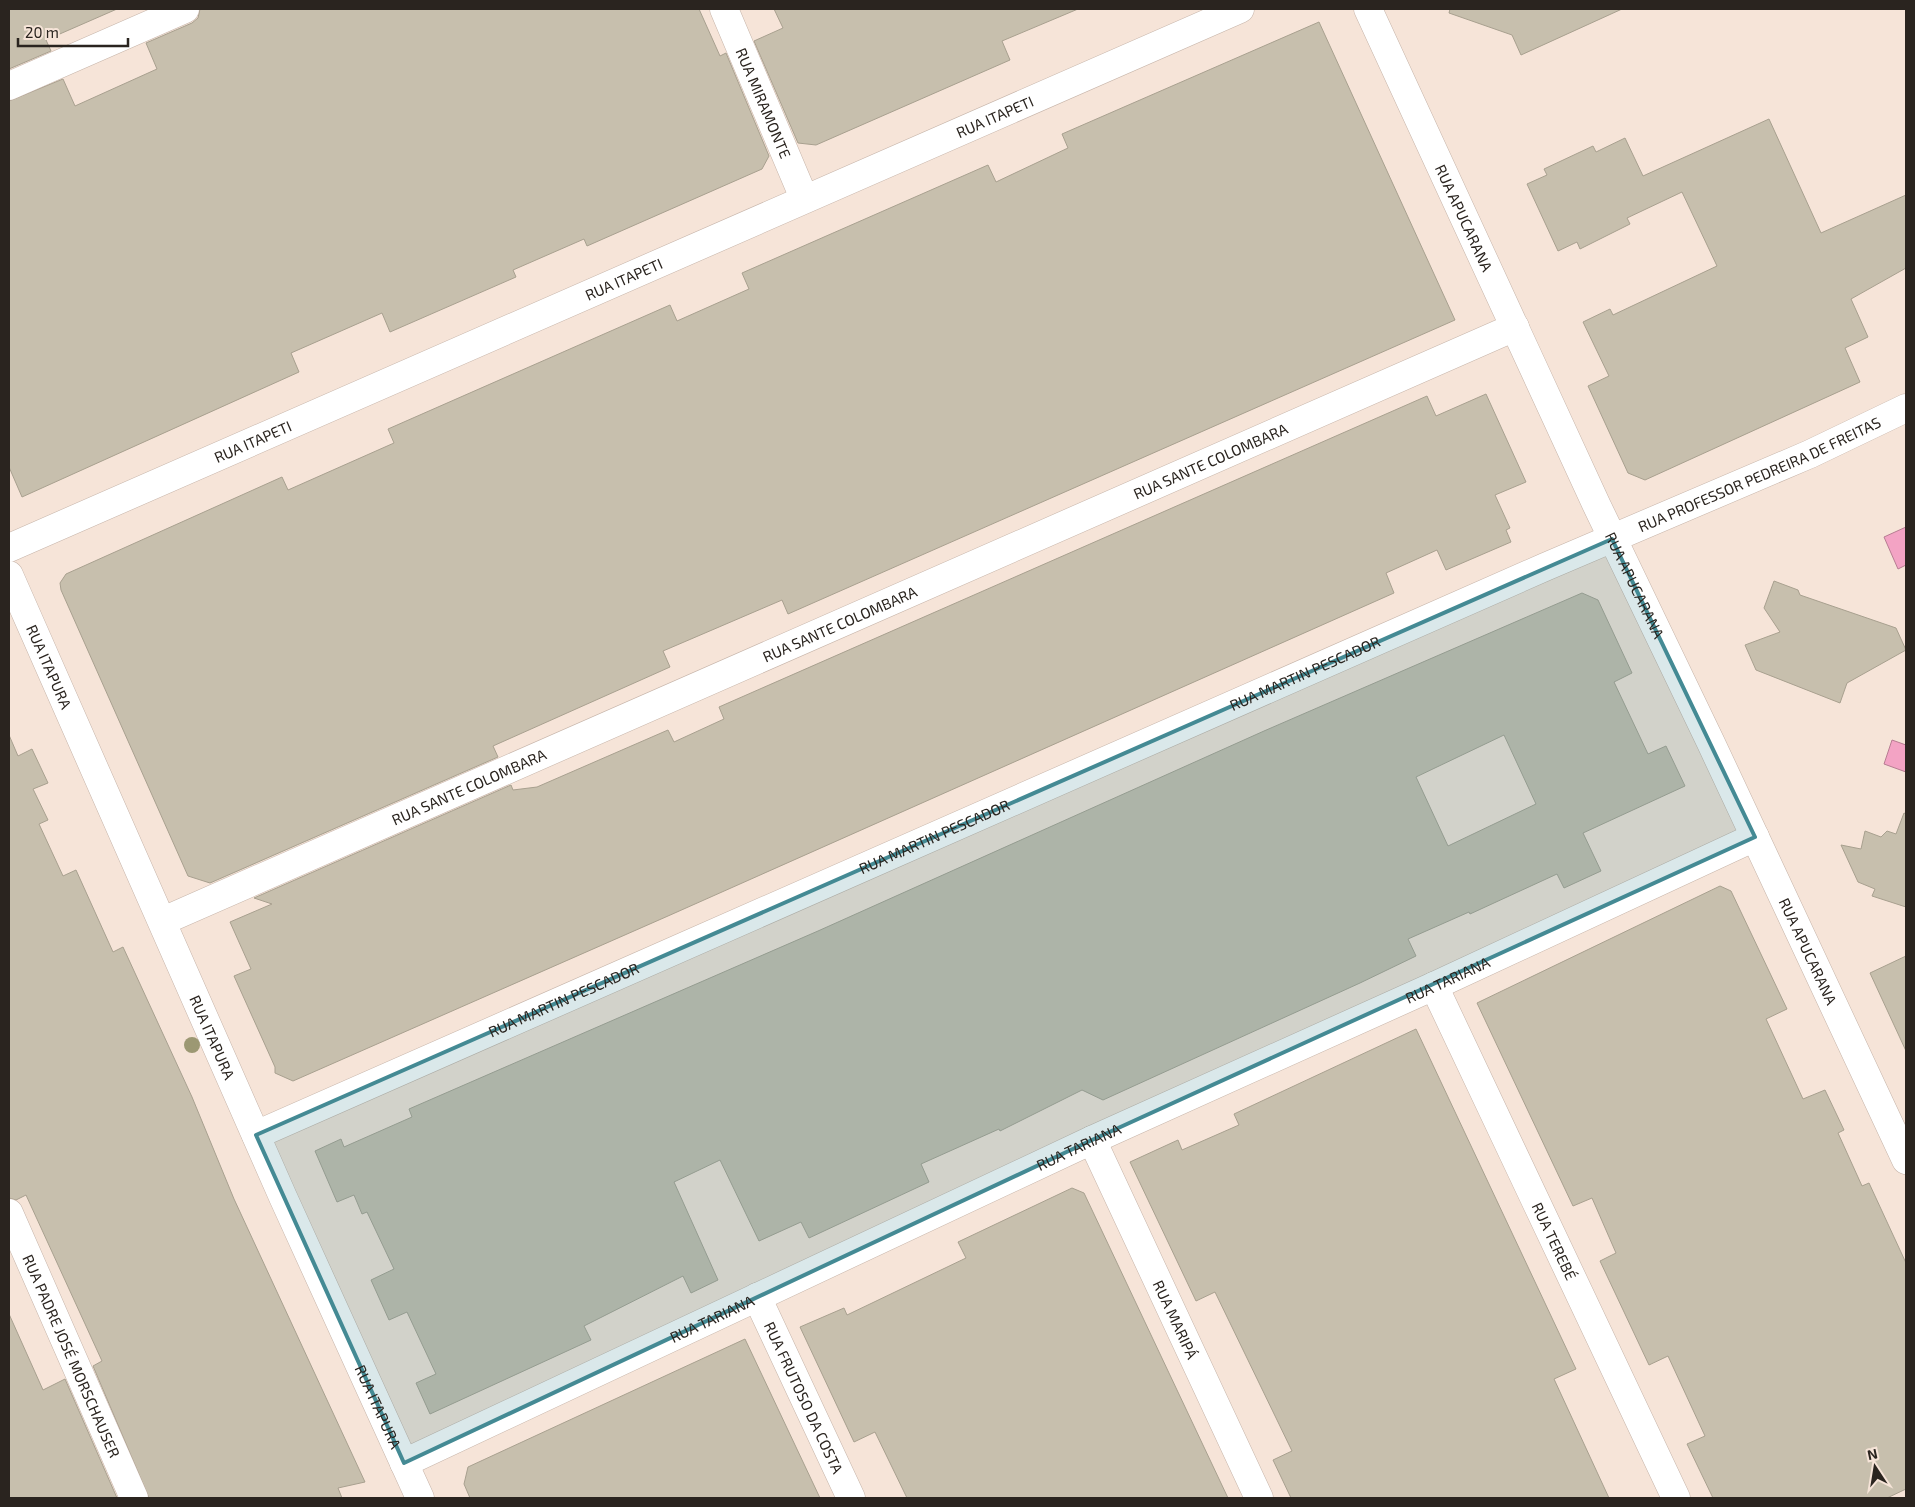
<svg xmlns="http://www.w3.org/2000/svg" width="1915" height="1507" font-family="'Exo 2',sans-serif">
<style>
.water{fill:#f3a3c4;stroke:#b77d92}
.building{fill:#c7bfad;stroke:#a8a08f;fill-rule:evenodd}
.lines{fill:none;stroke-linecap:round;stroke-linejoin:round}
.minor-casing{stroke:#c6b4a9;stroke-width:29}
.minor{stroke:#fff;stroke-width:28}
.tree{fill:#9c9873}
.marked{fill:#448a94;fill-opacity:0.2;stroke:#448a94;stroke-width:4;stroke-linejoin:round}
.labels{text-anchor:middle;dominant-baseline:central;stroke-width:4;stroke-linejoin:round;paint-order:stroke}
.street-label{font-size:15px;fill:#2a241f;stroke:#f6e4d8}
</style>
<rect width="100%" height="100%" fill="#f6e4d8"/>
<path class="water" d="M1906,527V565L1898,569L1884,537Z
M1892,740L1906,745V772L1884,764Z"/>
<path class="building" d="M9,9H117L46,40L51,51L9,69Z
M200,9H699L720,56L726,53L769,156L762,169L587,246L584,239L513,270L516,277L390,332L382,313L316,342L291,353L299,372L22,497L9,467V101L63,79L75,106L157,69L146,43L192,23L198,18Z
M774,9H1078L1002,41L1010,60L816,145L798,143L754,41L783,28Z
M1450,9H1622L1521,55L1512,35L1449,13Z
M1319,22L1455,320L788,614L782,600L663,651L670,667L493,746L498,757L210,883L188,876L61,590L60,583L66,574L282,477L288,490L394,443L388,429L670,305L677,321L749,289L742,273L988,165L996,182L1068,148L1062,134Z
M1769,119L1821,233L1906,195V268L1851,299L1868,337L1845,348L1860,382L1645,480L1628,473L1588,386L1609,376L1583,322L1610,309L1613,315L1717,266L1682,192L1627,218L1630,224L1580,249L1577,242L1558,251L1527,184L1547,175L1544,169L1593,146L1596,152L1625,138L1643,176Z
M1486,394L1526,482L1495,495L1510,528L1506,530L1511,542L1446,570L1437,550L1386,573L1394,593L668,916L293,1081L275,1073V1067L234,976L251,969L230,922L272,904L254,898L511,785L513,790L537,787L668,730L674,742L724,719L719,707L1427,396L1436,416Z
M1774,581L1798,590L1800,595L1896,628L1906,650L1847,683L1840,703L1756,670L1745,645L1780,632L1764,608Z
M1582,593L1598,600L1632,673L1614,682L1648,754L1666,746L1685,786L1583,833L1601,871L1564,888L1557,874L1470,914L1469,912L1408,939L1416,956L1360,983L1103,1100L1082,1090L1000,1131L999,1129L921,1164L929,1182L809,1238L801,1222L759,1241L720,1160L674,1182L718,1280L691,1293L683,1276L584,1326L591,1340L430,1414L416,1383L436,1374L407,1312L389,1320L371,1280L394,1269L367,1212L362,1214L354,1195L337,1202L315,1151L341,1139L344,1147L412,1117L409,1109L818,931L1264,731ZM1504,735L1536,804L1448,846L1416,777Z
M9,735L18,756L32,749L48,783L33,789L48,820L39,824L63,876L76,870L113,952L123,947L192,1097L234,1199L365,1482L338,1488L342,1498H149L93,1366L102,1361L26,1195L16,1200L9,1198Z
M1904,813L1906,814V907L1872,896L1875,889L1858,882L1841,845L1861,849L1865,831L1881,837L1887,831L1896,834Z
M1720,886L1731,891L1787,1009L1766,1019L1803,1099L1825,1090L1844,1130L1838,1133L1862,1186L1869,1183L1906,1263V1489L1887,1498H1713L1687,1444L1705,1436L1668,1356L1649,1365L1600,1261L1616,1253L1592,1198L1573,1206L1477,1003Z
M1906,956V1051L1870,973Z
M1416,1029L1576,1369L1554,1379L1609,1498H1291L1273,1460L1292,1451L1215,1292L1196,1301L1130,1162L1178,1140L1182,1150L1239,1125L1234,1114Z
M1072,1188L1084,1193L1228,1498H907L875,1432L854,1442L800,1327L844,1308L847,1315L966,1258L958,1242Z
M9,1314L43,1390L65,1379L117,1498H9Z
M745,1339L820,1498H470L464,1484L468,1467Z"/>
<g class="lines">
<defs>
<g id="minor">
<path id="s1" d="M724,9L804,198"/>
<path id="s2" d="M1368,9L1597,506L1711,743L1906,1160"/>
<path d="M9,86L185,9"/>
<path id="s3" d="M9,548L1240,9"/>
<path id="s4" d="M9,575L283,1197L420,1498"/>
<path id="s5" d="M163,921L1515,327"/>
<path id="s6" d="M1434,986L1676,1498"/>
<path id="s7" d="M256,1135L1545,567L1810,454L1906,408"/>
<path id="s8" d="M1092,1140L1259,1498"/>
<path id="s9" d="M9,1213L134,1498"/>
<path id="s10" d="M757,1297L851,1498"/>
<path id="s11" d="M404,1463L1092,1140L1434,986L1755,837"/>
</g>
</defs>
<use href="#minor" class="minor-casing"/>
<use href="#minor" class="minor"/>
</g>
<circle class="tree" cx="192" cy="1045" r="8"/>
<path class="marked" d="M1612,539L1755,837L1092,1140L404,1463L256,1135Z"/>
<g class="labels">
<g class="street-label">
<text stroke="none"><textPath href="#s1" startOffset="102">RUA MIRAMONTE</textPath></text>
<text stroke="none"><textPath href="#s3" startOffset="1076">RUA ITAPETI</textPath></text>
<text stroke="none"><textPath href="#s2" startOffset="230">RUA APUCARANA</textPath></text>
<text stroke="none"><textPath href="#s3" startOffset="671">RUA ITAPETI</textPath></text>
<text stroke="none"><textPath href="#s3" startOffset="266">RUA ITAPETI</textPath></text>
<text stroke="none"><textPath href="#s5" startOffset="1144">RUA SANTE COLOMBARA</textPath></text>
<text stroke="none"><textPath href="#s7" startOffset="1642">RUA PROFESSOR PEDREIRA DE FREITAS</textPath></text>
<text stroke="none"><textPath href="#s2" startOffset="635">RUA APUCARANA</textPath></text>
<text stroke="none"><textPath href="#s5" startOffset="739">RUA SANTE COLOMBARA</textPath></text>
<text stroke="none"><textPath href="#s4" startOffset="100">RUA ITAPURA</textPath></text>
<text stroke="none"><textPath href="#s7" startOffset="1146">RUA MARTIN PESCADOR</textPath></text>
<text stroke="none"><textPath href="#s5" startOffset="334">RUA SANTE COLOMBARA</textPath></text>
<text stroke="none"><textPath href="#s7" startOffset="741">RUA MARTIN PESCADOR</textPath></text>
<text stroke="none"><textPath href="#s2" startOffset="1040">RUA APUCARANA</textPath></text>
<text stroke="none"><textPath href="#s11" startOffset="1150">RUA TARIANA</textPath></text>
<text stroke="none"><textPath href="#s7" startOffset="336">RUA MARTIN PESCADOR</textPath></text>
<text stroke="none"><textPath href="#s4" startOffset="505">RUA ITAPURA</textPath></text>
<text stroke="none"><textPath href="#s11" startOffset="745">RUA TARIANA</textPath></text>
<text stroke="none"><textPath href="#s6" startOffset="282">RUA TEREBÉ</textPath></text>
<text stroke="none"><textPath href="#s11" startOffset="340">RUA TARIANA</textPath></text>
<text stroke="none"><textPath href="#s8" startOffset="198">RUA MARIPÁ</textPath></text>
<text stroke="none"><textPath href="#s9" startOffset="156">RUA PADRE JOSÉ MORSCHAUSER</textPath></text>
<text stroke="none"><textPath href="#s10" startOffset="111">RUA FRUTOSO DA COSTA</textPath></text>
<text stroke="none"><textPath href="#s4" startOffset="910">RUA ITAPURA</textPath></text>
</g>
</g>
<rect width="1915" height="1507" fill="none" stroke="#2a241f" stroke-width="20"/>
<g transform="translate(1875 1467) rotate(348)" stroke="#f6e4d8" stroke-width="4" paint-order="stroke">
<path d="M0-4L9 19L0 12L-9 19Z" fill="#2a241f"/>
<text y="-8" font-size="14" font-weight="bold" text-anchor="middle" fill="#2a241f">N</text>
</g>
<path d="M18 38v8h110v-8" fill="none" stroke="#2a241f" stroke-width="2.5"/>
<text x="25" y="38" font-size="15" fill="#2a241f" stroke="#f6e4d8" stroke-width="4" paint-order="stroke">20 m</text>
</svg>
